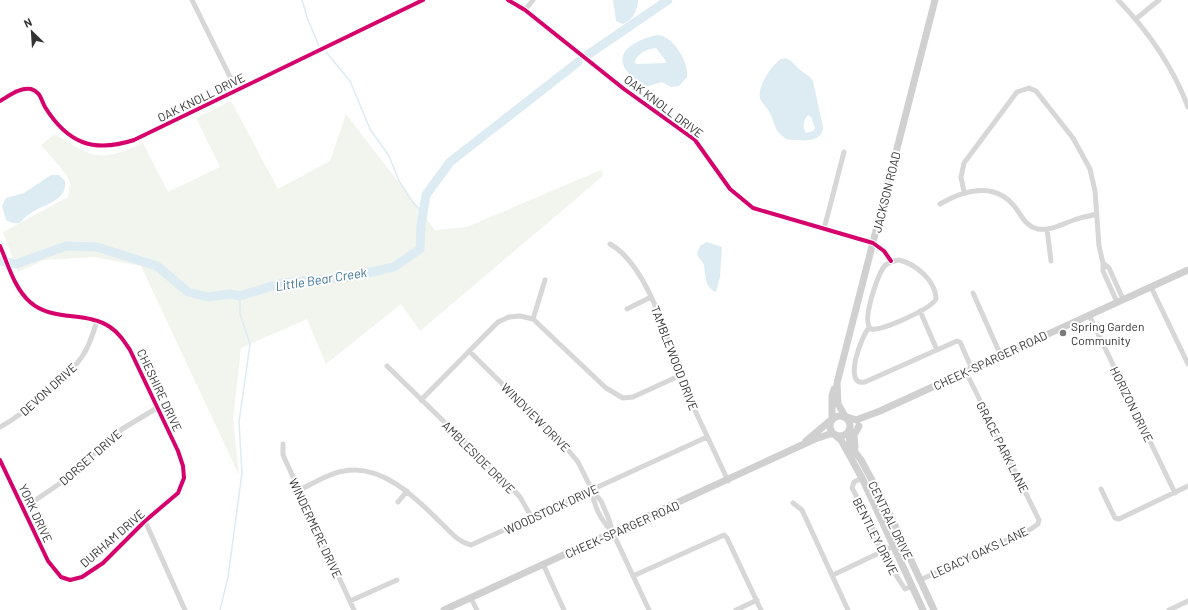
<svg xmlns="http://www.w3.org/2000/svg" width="1188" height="610" font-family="Barlow,sans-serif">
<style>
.green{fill:#f1f5ed}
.water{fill:#ddebf3;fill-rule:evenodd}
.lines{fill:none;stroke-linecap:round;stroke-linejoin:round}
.stream{stroke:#ddebf3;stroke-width:1.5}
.river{stroke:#ddebf3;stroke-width:9}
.minor{stroke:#d7d7d7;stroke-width:5}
.secondary{stroke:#d0d0d0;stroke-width:7}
.cycleway-casing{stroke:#fff;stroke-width:6}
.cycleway{stroke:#d6006c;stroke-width:4}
.poi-dot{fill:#7a7a7a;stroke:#fff;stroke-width:1.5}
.labels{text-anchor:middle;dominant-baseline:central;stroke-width:4;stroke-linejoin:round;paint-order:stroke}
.street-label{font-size:12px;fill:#333;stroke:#fff}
.poi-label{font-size:12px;fill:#333;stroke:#fff;text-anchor:start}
.water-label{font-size:13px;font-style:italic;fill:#3f7597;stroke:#fff}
</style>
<rect width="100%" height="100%" fill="#fff"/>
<path class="green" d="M231,101L278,189L330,161L346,114L435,230L467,227L601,170L603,176L420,331L401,304L326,364L307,319L241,348L233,419L239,475L141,266L94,257L44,260L18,272L3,232L68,197L70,183L66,174L41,145L55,134C93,158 100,163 143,143L168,192L220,167L196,118Z"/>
<path class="water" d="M613,0H638C637,11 634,19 623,24L616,21Z
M657,35C673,35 689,62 687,77L679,86L671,87L662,82L645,87C639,80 631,77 626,70C612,50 642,38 657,35ZM656,48L666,61V63L636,64L635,61C638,53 647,49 656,48Z
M781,59C790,57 792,63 798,68C803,73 808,74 813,81L823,127C823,141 807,141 797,140C793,139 790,141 785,138C774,131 775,123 770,113C767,107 762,104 760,98C757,86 772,65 781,59ZM808,115L811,117L815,128L813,131L807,133C801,129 804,119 808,115Z
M51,175H59L65,181C68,201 44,204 31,213C26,215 23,221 19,223C14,224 10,222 6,220L2,206L6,198L24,193Z
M707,242L722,247L720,277L716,292C704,288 706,274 704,266C703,261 698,258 697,254L700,246Z"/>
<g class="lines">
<path class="stream" d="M302,0L308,20L319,46
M326,52L350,81L370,129L389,156L399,181L412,201L423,213
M220,610L228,577L242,473L239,422L250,344L240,314V296"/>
<path class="river" d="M586,56L668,0
M0,261L16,264L66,246L97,247L157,266L188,292L208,297L230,294L240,296L282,283L349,277L394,267L420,249L421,226L426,195L450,162L578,62"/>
<path class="minor" d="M192,0L237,91
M508,0L525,10L624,89L695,140L730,189L753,208L873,243L884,251L891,261
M1118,0C1148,31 1173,67 1188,107
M525,10L533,0
M1136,19L1159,0
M0,101C9,96 20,87 31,89C41,92 41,100 45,107C68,144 94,153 134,140L423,0
M964,192L961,177L964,163L1017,92L1029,88L1036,91L1073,138L1090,169L1095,191L1099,246L1103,263V271L1117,302
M940,204C964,190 995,181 1015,207C1022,216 1025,226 1038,229C1051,231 1062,224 1074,220C1081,217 1090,216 1097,214
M824,229L844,152
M1047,229L1051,261
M610,244C652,268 670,352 688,395C701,424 715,452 728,481
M0,246C8,264 14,288 30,302C52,322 87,311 110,327C119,333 124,341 130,350L178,451L183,466L184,478L178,493L145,521L103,563L82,577L70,580L61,577L48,561L0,460
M899,260C916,264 936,281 936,299C931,309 882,331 871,329C861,322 877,278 883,268C887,262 893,261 899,260Z
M1103,263L1109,268L1123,299
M1151,287L1188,364
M973,293L1001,356
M627,309L651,297
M920,311L937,350
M1089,315L1175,493
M533,319L545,280
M869,328C862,334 842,387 865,382L957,341L960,342L972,369
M469,351L563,444L578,462L592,490L601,501L608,517L613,533L649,610
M387,366L510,486L520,497L532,518
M421,400L498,322L509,317L520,316L533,319L606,388L623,398L633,397L681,375
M0,427C21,416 71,375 83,355C90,345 93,333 97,321
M283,444V455L354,610
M862,478L854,482L852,488L866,513L874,530L877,542L888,563L905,589L912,586
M1101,489L1115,518L1119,519L1188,486
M299,490C313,484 328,473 344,471C381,464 414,496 438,520C448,529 457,542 471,545L707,437
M592,490C594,507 600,518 611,531
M398,502L407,491
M793,503L802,510L848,610
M24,508L59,484L122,429L157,408
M145,521L185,610
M543,564L564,610
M833,575L902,542
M633,576L724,535L727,538L761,610
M920,580L1031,529L1038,524L1039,520L966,372
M471,598L477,610
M350,601L397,580
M736,610L757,600
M1169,610L1188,601"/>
<path class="secondary" d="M830 426a10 10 0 1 1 20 0a10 10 0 1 1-20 0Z
M845,416L838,404L837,383L935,0
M847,417L856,420L880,411L1188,270
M832,419V396L834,389
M849,432L850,445L861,460L886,506L934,610
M835,435L841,440L862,478L923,610
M806,441L831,420
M855,447L854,435L859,426
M444,610L815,439L830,434H834"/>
<defs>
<path id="cycleway" d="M508,0L525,10L624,89L695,140L730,189L753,208L873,243L884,251L891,261
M0,101C9,96 20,87 31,89C41,92 41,100 45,107C68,144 94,153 134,140L423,0
M0,246C8,264 14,288 30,302C52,322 87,311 110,327C119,333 124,341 130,350L178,451L183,466L184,478L178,493L145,521L103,563L82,577L70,580L61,577L48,561L0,460"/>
</defs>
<use href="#cycleway" class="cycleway-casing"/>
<use href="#cycleway" class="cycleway"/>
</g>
<circle class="poi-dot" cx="1063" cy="333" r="4"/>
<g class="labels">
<g class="street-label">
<text transform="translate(201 97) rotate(-26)">OAK KNOLL DRIVE</text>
<text transform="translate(664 106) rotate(37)">OAK KNOLL DRIVE</text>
<text transform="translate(886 192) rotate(-76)">JACKSON ROAD</text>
<text transform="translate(675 358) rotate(69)">TAMBLEWOOD DRIVE</text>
<text transform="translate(990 360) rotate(-25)">CHEEK-SPARGER ROAD</text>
<text transform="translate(48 389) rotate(-42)">DEVON DRIVE</text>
<text transform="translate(160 390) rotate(65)">CHESHIRE DRIVE</text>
<text transform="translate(1132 404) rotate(64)">HORIZON DRIVE</text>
<text transform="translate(536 417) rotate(45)">WINDVIEW DRIVE</text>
<text transform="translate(1003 447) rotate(63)">GRACE PARK LANE</text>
<text transform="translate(90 457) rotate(-41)">DORSET DRIVE</text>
<text transform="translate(479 457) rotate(45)">AMBLESIDE DRIVE</text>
<text transform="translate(551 509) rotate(-25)">WOODSTOCK DRIVE</text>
<text transform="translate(36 513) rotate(65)">YORK DRIVE</text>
<text transform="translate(891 520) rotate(64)">CENTRAL DRIVE</text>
<text transform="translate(316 528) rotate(65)">WINDERMERE DRIVE</text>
<text transform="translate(622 529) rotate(-24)">CHEEK-SPARGER ROAD</text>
<text transform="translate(876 536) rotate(63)">BENTLEY DRIVE</text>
<text transform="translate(112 538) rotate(-41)">DURHAM DRIVE</text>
<text transform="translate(979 552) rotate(-25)">LEGACY OAKS LANE</text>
</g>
<g class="poi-label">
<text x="1071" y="326">Spring Garden<tspan x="1071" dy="14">Community</tspan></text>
</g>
<g class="water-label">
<text transform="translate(321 279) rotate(-9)">Little Bear Creek</text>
</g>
</g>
<g transform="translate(32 32) rotate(335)" stroke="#ffffff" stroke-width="3" paint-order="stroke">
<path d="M0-3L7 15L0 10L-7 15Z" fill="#333333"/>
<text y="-6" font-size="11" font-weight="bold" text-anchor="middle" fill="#333333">N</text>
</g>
</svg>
